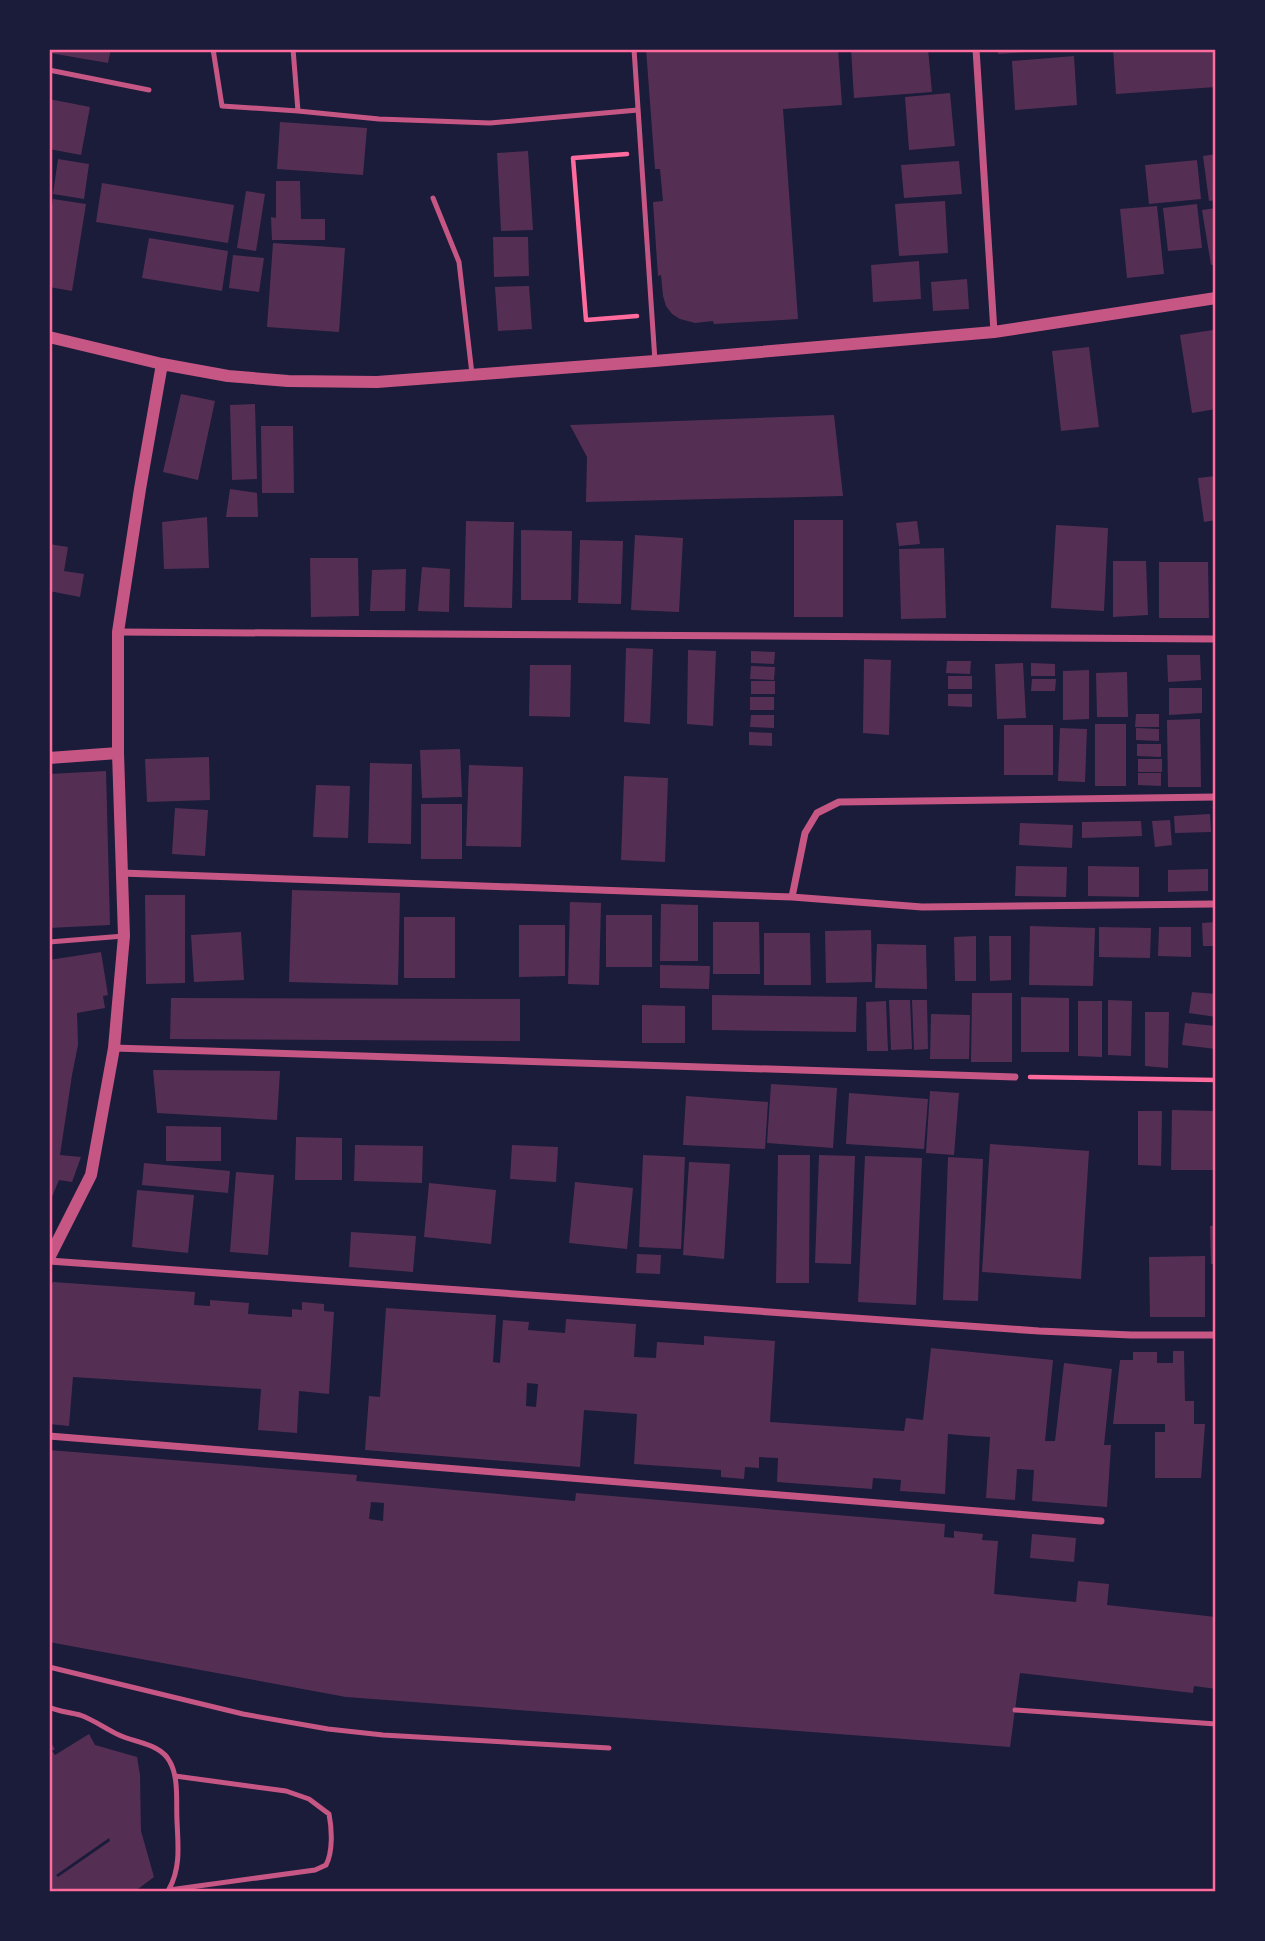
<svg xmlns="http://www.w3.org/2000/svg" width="1265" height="1941" font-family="Manrope,sans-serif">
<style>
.building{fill:#542f53;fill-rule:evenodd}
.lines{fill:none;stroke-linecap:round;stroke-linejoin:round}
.path{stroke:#ff6b9d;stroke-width:4.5}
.service{stroke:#c65784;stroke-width:5}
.minor{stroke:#c65784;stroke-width:7}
.tertiary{stroke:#c65784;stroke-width:12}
.neatline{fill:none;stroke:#ff6b9d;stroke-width:2.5}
</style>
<rect width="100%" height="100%" fill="#1b1b3a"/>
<path class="building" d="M50,49H111L108,63L50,53Z
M646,49H838L842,105L783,109L798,319L714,324L713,321L695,323L680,319L672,314L666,306L663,296L661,275L658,276L653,202L663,201L660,169H655Z
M851,49H928L932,92L854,98Z
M998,49H1028V52L998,54Z
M1113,49H1216V87L1116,94Z
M1074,56L1077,105L1015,110L1012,61Z
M950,93L955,146L909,150L905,97Z
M49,99L90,107L81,155L49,149Z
M280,122L367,128L363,175L277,169Z
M528,151L533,230L501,231L497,153Z
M1216,154V200L1209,201L1203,156Z
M58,159L89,164L84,199L53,194Z
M1197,160L1201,199L1149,204L1145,165Z
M959,161L962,194L904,198L901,165Z
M276,181H300L301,219H325V240H272L271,217L276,218Z
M102,183L234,205L228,243L96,222Z
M246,191L265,194L256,251L237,248Z
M53,199L86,204L72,291L49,287V222Z
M945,201L948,253L899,256L895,204Z
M1197,204L1202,248L1168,251L1163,208Z
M1157,206L1164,274L1127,278L1120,209Z
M1216,208V264L1211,265L1202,210Z
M493,237H528L529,276L494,277Z
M149,238L228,251L222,291L142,278Z
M273,243L345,248L339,332L267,327Z
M233,255L264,258L259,292L229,288Z
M919,261L921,299L873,302L871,265Z
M967,279L969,309L933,311L931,282Z
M529,286L532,329L498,331L495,287Z
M1213,330L1216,352V409L1192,413L1180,335Z
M1089,347L1099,427L1061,431L1052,351Z
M181,394L215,401L198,480L163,472Z
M255,404L257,479L232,480L230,405Z
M834,415L843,496L586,502L587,457L570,425Z
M261,426H293L294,493H262Z
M1216,476V520L1204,522L1198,478Z
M230,489L257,493L258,517H226Z
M207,517L209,568L164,569L162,522Z
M794,520H843V617H794Z
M466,521L514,522L512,608L464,607Z
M917,521L920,544L899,546L896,523Z
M1056,525L1108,528L1104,611L1051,608Z
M521,530L572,531L571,600H521Z
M635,535L683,538L679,612L631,610Z
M580,540L623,541L621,604L578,603Z
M49,544L68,547L64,571L84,574L80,597L49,591Z
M944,548L946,618L901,619L899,549Z
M310,558H358L359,616L311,617Z
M1113,561H1146L1148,615L1113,617Z
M1159,562H1208L1209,618H1159Z
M422,567L450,569L449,612L418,611Z
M406,569L405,611H370L372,570Z
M626,648L653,649L650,724L624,722Z
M688,650L716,651L713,726L687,724Z
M751,651L775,652L774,664L751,663Z
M1167,655H1200L1201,680L1168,682Z
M864,659L891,660L889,735L863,733Z
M947,661H971L970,674L946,673Z
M1023,663L1026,718L997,719L995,664Z
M1031,663L1055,664V676H1031Z
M530,665H571L570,717L529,716Z
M751,666L775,667L774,680L750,679Z
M1089,670V719L1063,720V671Z
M1127,672L1128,717H1097L1096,673Z
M948,676H972V689H948Z
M1032,679H1056L1055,691H1031Z
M751,681H775V694H751Z
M1169,688H1202V713L1169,715Z
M948,694H972V707L948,706Z
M750,697H774V710H750Z
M1136,714H1159V727H1135Z
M751,715H774V728L750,727Z
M1200,719L1201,787H1168L1167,720Z
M1095,724H1126V786H1095Z
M1004,725H1053V775H1004Z
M1060,728L1087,729L1085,782L1058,781Z
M1136,728L1159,729V741L1136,740Z
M749,732L772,733V746L749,745Z
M1137,744H1161V757L1137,756Z
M460,749L462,797L422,798L420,750Z
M209,757L210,800L147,802L145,759Z
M1138,759H1162V772H1138Z
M370,763L412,764L411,844L368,843Z
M469,765L523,767L521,847L466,846Z
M106,771L110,925L49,928V774Z
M1138,773H1161V786L1138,785Z
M624,776L668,778L665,862L621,860Z
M316,785L350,786L348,838L313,837Z
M421,804H462V859H421Z
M175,808L208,810L205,856L172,854Z
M1210,814L1211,832L1175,833L1174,816Z
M1170,820L1172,845L1155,847L1152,821Z
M1141,821L1142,836L1082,838V822Z
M1020,823L1073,825L1072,848L1019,845Z
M1016,866L1067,867L1066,897L1015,896Z
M1088,866L1139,867V897L1088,896Z
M1208,869V891L1168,892V870Z
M292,890L400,893L398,985L289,982Z
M145,895H185V983L146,984Z
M570,902L601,903L599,985L568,984Z
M661,904L698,905V961H660Z
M606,915H652V967H606Z
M404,917H455V978H404Z
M713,922H759L760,974H713Z
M1216,922V946H1203L1202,923Z
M519,925H565V976L519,977Z
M1030,926L1095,928L1093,986L1029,985Z
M1099,927L1151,928L1150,958L1099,957Z
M1159,927H1191V957L1158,956Z
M871,930L872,982L826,983L825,931Z
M241,932L244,980L194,982L191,935Z
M764,933H810L811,985H764Z
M976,936V981H955L954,937Z
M989,936H1011V980L990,981Z
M877,944L926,945L927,989L875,988Z
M101,952L108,995L103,996L105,1008L77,1013L78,1045L72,1075L60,1155L81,1157L72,1182L59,1180L49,1204V960Z
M660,965L710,966L709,989L660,988Z
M1192,992L1216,994V1017L1189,1013Z
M972,993H1012V1062H971Z
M712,995L857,997L856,1032L712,1030Z
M1021,997L1069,998V1052H1021Z
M171,998L520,999V1041L170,1039Z
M889,1000H910L912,1049L891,1050Z
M912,1000H927L928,1049L914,1050Z
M1108,1000L1132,1001L1131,1056L1108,1055Z
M886,1001L888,1051H867L866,1002Z
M1078,1001H1102V1057L1078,1056Z
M642,1005L685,1006V1043H642Z
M1145,1012H1169L1168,1068L1145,1066Z
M931,1014L970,1015L969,1059H930Z
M1185,1023L1216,1026V1049L1182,1045Z
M153,1070L280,1071L277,1120L157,1113Z
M771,1084L837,1088L833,1148L767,1143Z
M930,1091L959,1093L954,1155L926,1153Z
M849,1093L928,1099L924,1149L846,1144Z
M686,1096L768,1102L765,1149L683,1145Z
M1172,1110L1216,1111V1170H1171Z
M1138,1111H1162L1161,1166L1138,1165Z
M166,1126L221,1127V1161H166Z
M296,1137L342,1138V1180H295Z
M990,1144L1089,1151L1081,1279L982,1272Z
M355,1145L423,1146L422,1183L354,1181Z
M512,1145L558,1147L556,1182L510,1179Z
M643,1155L685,1157L681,1249L639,1247Z
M778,1155H810L809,1283H776Z
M819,1155L855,1156L851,1264L815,1263Z
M865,1156L922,1158L916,1305L858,1302Z
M948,1157L983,1159L978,1301L943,1300Z
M689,1162L730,1164L724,1259L683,1255Z
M144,1163L230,1171L228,1193L142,1185Z
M236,1172L274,1175L268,1255L230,1252Z
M575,1182L633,1188L627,1249L569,1243Z
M429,1183L496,1190L491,1244L424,1237Z
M137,1190L194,1195L188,1253L132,1247Z
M1216,1225V1264H1211L1210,1226Z
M351,1232L416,1236L413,1272L349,1267Z
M637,1254L661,1255L660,1274L636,1273Z
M1205,1256V1317H1150L1149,1257Z
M53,1282L195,1292L194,1305L210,1306V1300L249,1303L248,1314L292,1317V1309L302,1310V1302L324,1304V1311L334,1312L329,1394L299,1391L297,1433L258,1430L261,1389L73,1377L69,1426L49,1424V1293Z
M386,1308L496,1315L493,1362L500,1363L503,1320L529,1322L528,1330L565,1333L566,1319L636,1324L634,1357L656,1358L657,1342L704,1345V1336L775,1341L770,1422L904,1431L906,1418L923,1420L931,1348L1053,1360L1045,1441H1055L1064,1363L1112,1369L1104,1445H1111L1107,1507L1032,1501L1034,1470L1017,1469L1015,1500L986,1498L990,1437L972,1436L948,1434L945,1494L900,1491L901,1480L873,1478L872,1489L777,1482L778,1458L759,1457V1468L745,1467L744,1479L721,1477V1470L634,1464L637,1414L584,1410L580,1467L365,1450L369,1396L380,1397ZM527,1383L538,1384L536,1407L526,1406Z
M1173,1351H1184L1185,1401H1194V1424H1205L1201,1478H1155V1432H1165V1424H1113L1120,1360H1133V1352H1157V1363H1173Z
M49,1450L357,1475L356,1481L575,1501L576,1493L945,1524L944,1537L954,1538V1531L983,1534L982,1540L998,1541L994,1594L1076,1602L1078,1581L1109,1584L1107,1605L1216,1617V1689L1194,1686L1193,1693L1020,1673L1010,1747L346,1697L49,1642ZM371,1502L384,1503L383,1521L369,1519Z
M1032,1534L1076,1538L1074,1562L1030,1558Z
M89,1734L95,1745L137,1757L140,1775L141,1831L154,1877L134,1892H49V1740L55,1749L52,1751L55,1755ZM109,1838L110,1841L58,1877L56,1875Z"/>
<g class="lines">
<path class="path" d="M627,154L573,158L586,320L637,316
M1030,1077L1216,1080"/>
<path class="service" d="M213,49L222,106L298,111L379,119L490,123L638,110
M293,49L298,111
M634,49L655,361
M49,70L149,90
M433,198L459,262L472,374
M49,942L124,936
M49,1667L243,1714L328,1729L383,1735L609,1748
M49,1707C59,1712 70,1712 80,1715C94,1720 106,1729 119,1735C136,1743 161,1744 170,1762C179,1778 176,1803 177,1821C178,1844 181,1868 169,1889
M1015,1710L1216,1724
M169,1890L315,1870L326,1865C333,1852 332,1829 329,1814L309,1799L286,1791L175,1776"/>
<path class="minor" d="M976,49L994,332
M118,632L1216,639
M121,873L792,897L922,907L1216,904
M792,897L805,833L817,813L839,802L1216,797
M114,1048L1015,1077
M49,1261L1039,1331L1131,1335H1216
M49,1436L1101,1521"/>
<path class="tertiary" d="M49,337L162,364L228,376L288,381L377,382L655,361L994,332L1216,298
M49,758L118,753
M49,1258L91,1175L114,1048L124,936L118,753V632L140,489L162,364"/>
</g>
<rect width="1265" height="1941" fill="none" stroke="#1b1b3a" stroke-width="102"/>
<rect x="51" y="51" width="1163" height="1839" class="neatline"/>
</svg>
